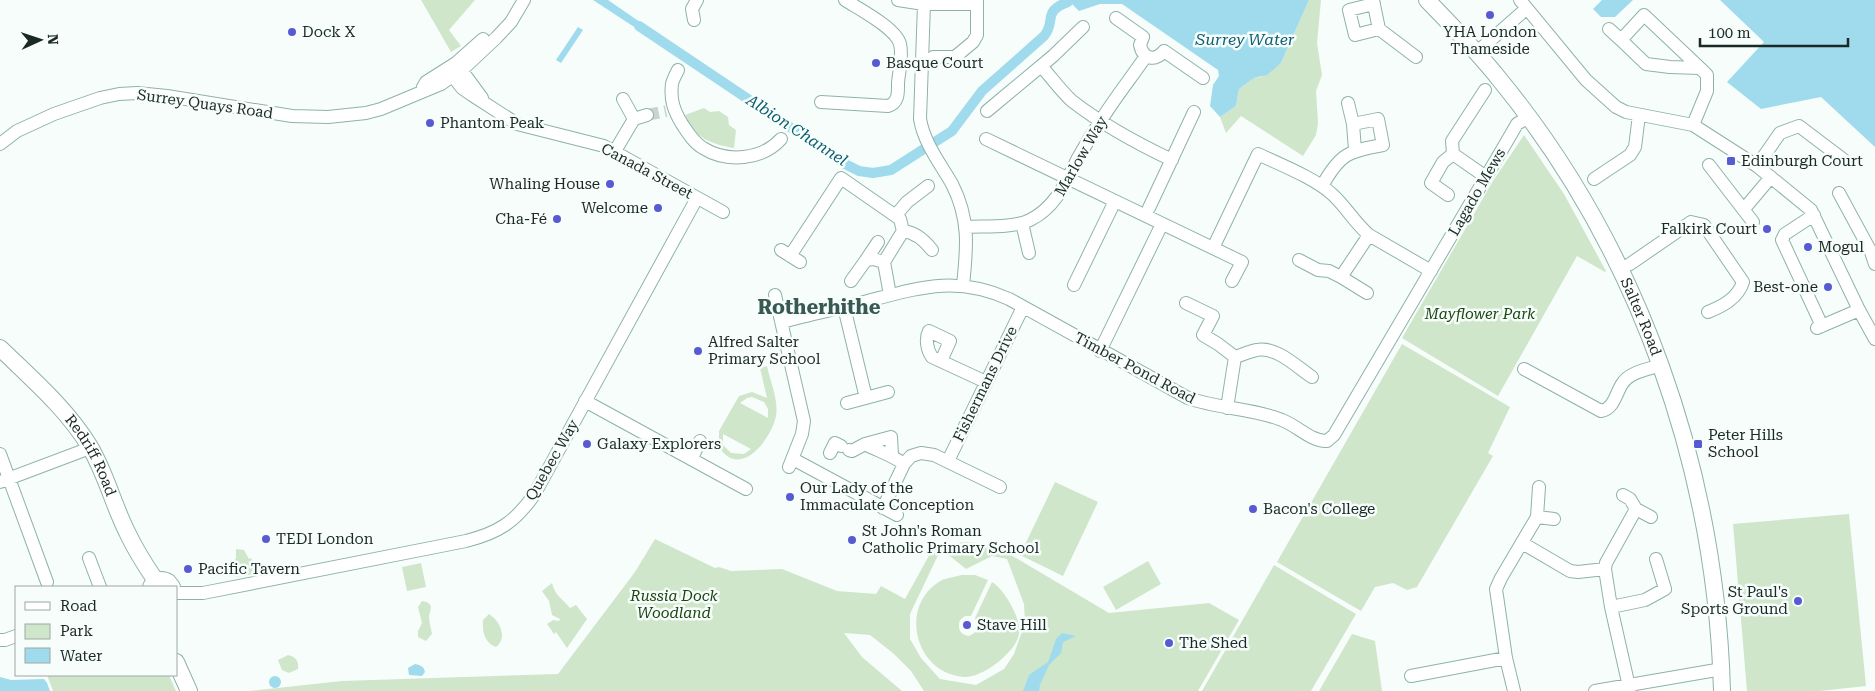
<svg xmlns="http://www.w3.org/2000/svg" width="1875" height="691" font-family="'Roboto Serif',serif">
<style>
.green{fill:#d0e6cb;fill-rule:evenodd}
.water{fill:#9fdbed}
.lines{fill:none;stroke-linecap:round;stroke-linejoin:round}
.canal{stroke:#9fdbed;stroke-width:10}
.minor-tunnel{stroke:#cad3d0;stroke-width:12;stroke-dasharray:12 6;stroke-linecap:butt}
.minor-casing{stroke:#8eb2a9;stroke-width:14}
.major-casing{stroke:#8eb2a9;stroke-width:18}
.minor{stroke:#fff;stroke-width:12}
.major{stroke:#fff;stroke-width:16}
.poi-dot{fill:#575ad2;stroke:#f6fdfb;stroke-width:2}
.labels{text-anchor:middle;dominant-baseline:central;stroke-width:5;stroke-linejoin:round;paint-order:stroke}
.poi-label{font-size:15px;fill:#1b2926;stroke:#f6fdfb;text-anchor:start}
.street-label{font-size:15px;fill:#1b2926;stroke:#f6fdfb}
.park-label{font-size:15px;font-style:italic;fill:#1b4610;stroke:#f6fdfb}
.water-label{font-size:16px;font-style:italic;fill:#0e5e71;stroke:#f6fdfb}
.district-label{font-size:20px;font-weight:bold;fill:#375952;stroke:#f6fdfb}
</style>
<rect width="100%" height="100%" fill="#f6fdfb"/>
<path class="green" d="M421,0H475L449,30L461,46L451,52Z
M1309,0H1321L1317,43L1322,75L1316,91L1318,123L1316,135L1303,156L1241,116L1226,133L1220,117L1236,106L1239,89L1254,78L1261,77L1281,63Z
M704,108L710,112L719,111L728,117L729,125L736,130L734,148C714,145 691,137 685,115Z
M1524,135L1564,194L1606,271L1605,272L1577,256L1498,396L1402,338L1493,181Z
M1402,344L1510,407L1488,453L1493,456L1417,587L1407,590L1393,583L1375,587L1361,611L1277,562Z
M767,366C770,381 779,401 776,416C771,440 740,480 719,447V431L739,396L752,392L767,398L760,368ZM752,397L764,402L768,409V418L740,403L747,398ZM723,434L751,449L744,454L731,453L723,445Z
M1055,482L1098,502L1063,576L1020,555Z
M1849,514L1866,686L1820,691H1747L1733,524Z
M655,539L715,568L719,567L731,571L782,569L837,591L876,594L881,586L905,599L931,552L945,545L964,542L980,543L1004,551L1109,613L1209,603L1239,620L1198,691H924L911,671L894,654L870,635L844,633L862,657L902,691H249L342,681L558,674L635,572ZM941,549L966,569L992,556L1007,559L1024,604L1025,623L1014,654L1004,669L976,685L940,679L921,658L910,639V614Z
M236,549L244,550L249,559L251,558L259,573L237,577L234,576L232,564L236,558Z
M1148,561L1161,584L1116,610L1103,587Z
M421,563L426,587L407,591L402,567Z
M1274,565L1356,614L1311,691H1202Z
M961,575H975L988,580L971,616H965L960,620C957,628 960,635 969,636L976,632L979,627L975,618L992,582C1004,589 1022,619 1019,634C1016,652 984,677 965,677C915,675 897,605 942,580C947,578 955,577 961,575Z
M552,583C555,596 563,599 570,608L576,605L587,619L567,648L556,632L554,634L547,624L553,620L559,621L560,619L552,615L549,601L542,591Z
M422,601C434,603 431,608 429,616C429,622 431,628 432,634L426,641L418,637V631L422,623L418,607Z
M489,614C500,621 508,638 496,647C485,643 482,632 483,620Z
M1352,634L1375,641L1382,691H1319Z
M288,655C296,657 299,661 298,669L289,673L282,670L278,660Z
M47,675H169L176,691H53Z"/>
<path class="water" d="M593,0H608L653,31L648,36Z
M1067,0H1309L1281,63L1267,75L1254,78L1239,89L1236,106L1220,117L1210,106L1213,85L1219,76L1218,70L1122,4H1100L1079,11L1072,4L1070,5Z
M1602,0H1633L1615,17H1601L1593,9Z
M1720,0H1875V147L1821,97L1761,109L1727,82L1764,42Z
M578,27L583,30L561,63L556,60Z
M1062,633L1076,636L1063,642L1061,653L1049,665L1040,685L1039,691H1023L1029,675L1048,662L1056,639Z
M415,664C420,665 424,666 425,672L422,676L409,675L408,668Z
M269 682a6 6 0 1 1 12 0a6 6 0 1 1-12 0Z
M0,677L11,680L44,679L47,683L50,691H0Z"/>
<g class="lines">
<path class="canal" d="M639,26L845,164L859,171L873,173L891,170L952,131L982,91L1044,36C1057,21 1041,12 1068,2"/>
<path class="minor-tunnel" d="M647,115L666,111"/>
<defs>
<path id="minor" d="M898,0L924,4H977
M1373,0L1379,29L1416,57
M1520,0L1586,80L1616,107L1626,112L1693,125L1757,166L1811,210L1859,310L1875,339
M924,4L920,119C924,143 940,163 952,184C970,219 967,248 963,285
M1374,4L1349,10L1355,35L1379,29
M1116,18L1143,37L1140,45C1143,59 1155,62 1164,51L1203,78
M694,20L692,9L697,0
M1609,29L1621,40
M1477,52L1526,9
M933,57H955L973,42L977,35V0
M457,64L482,98
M1041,66C1051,77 1061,91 1072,101C1103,125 1136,143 1172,160
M447,69L462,88L472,95L517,124L604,146L723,212
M678,70C676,74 673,79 672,84C670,100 674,111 682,124C688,133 694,143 703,148C727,163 762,160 781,139
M423,87L426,82L456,63L483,39
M821,102L888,106C899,103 898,92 898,83C899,71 903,55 900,44C896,28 859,9 845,0
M1348,103L1353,124
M987,111L1053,56L1083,27
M634,119L647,115
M1693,125L1707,91V75L1700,68L1644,15L1621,40L1646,64L1670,67L1700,68
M986,139L1242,262L1232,281
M0,144L17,131L54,114L100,98L119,94L137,93L167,96L292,116L328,117L366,113L381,109L441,84L464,68L496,38L511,22L524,0
M615,151L634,119L623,99
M1453,154L1486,177
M1709,165L1753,222
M1757,166L1780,133L1799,126L1844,160
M1594,179L1630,155L1635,147L1639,115
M1322,186C1340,154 1348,151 1383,145L1378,119L1353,124L1355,150
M1839,193L1871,252L1875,264
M1448,195L1431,183L1443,162L1453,154L1452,141L1485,90
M1149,208L1194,112
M1744,209L1771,177
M896,215L907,202L928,186
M1814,215L1785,234L1782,240L1822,326
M1022,223L1029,253
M966,227C985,226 1014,228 1030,220C1056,207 1066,182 1078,158C1085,146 1092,134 1100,122C1114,99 1131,78 1146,56
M903,231C915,232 925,241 932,250
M1213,248L1258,154C1281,165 1315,178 1333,195C1346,207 1355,223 1369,235L1431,271
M781,250L800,262
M790,256L841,178L900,219L903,231L884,262L890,295
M866,260L878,242
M1299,260L1318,270L1329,271L1341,277L1367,293
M1620,269L1630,264L1691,222L1704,225L1743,282C1738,298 1723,306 1708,312
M1341,277L1369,235
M851,281L866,260L873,259L884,262
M1074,285L1115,201
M775,295L804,421L802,434L789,467
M1186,303L1213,316L1203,335L1218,344L1235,357
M844,307L866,398
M782,322C807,315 832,310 856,304C913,290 952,273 1009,299L1188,398C1219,409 1252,408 1282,420C1296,425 1312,442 1327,441L1334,435L1503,148L1517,124L1528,117
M1817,328L1859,310
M1100,351L1162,224
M1235,357C1242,355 1250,351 1257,350C1276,346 1297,367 1312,377
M941,361L950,341L929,331C925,339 927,350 932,357L986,382
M1524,369L1601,411C1614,409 1616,393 1622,384C1629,372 1649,369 1661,365
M585,401L746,489
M847,403L888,392
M1227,408L1235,357
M849,450L852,451L865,444
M830,453L835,443L841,446
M0,454L47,582
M892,455L891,437L865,444C878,451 892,455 904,464
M692,458L700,441
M793,459L897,515
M948,461L1023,307
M0,482L90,448
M1623,495L1630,499L1636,509
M883,508L904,464L911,456L921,453L934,455L1000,487
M1537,517L1554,519
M1522,543L1570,571L1578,572L1605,569L1606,563L1636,509L1651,517
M89,558L100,587
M1605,569L1611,607L1630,691
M176,593H203L466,541C498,533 515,522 534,495L697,198
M1611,607L1645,600L1665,589L1656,559
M0,640H5L16,636
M1411,676L1506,658
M1514,691L1506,658L1496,589L1501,578L1537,517L1539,487
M1595,691L1722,669"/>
<g id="major">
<path id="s1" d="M1427,0C1452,26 1478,52 1500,80C1640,251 1716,471 1722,691"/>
<path id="s2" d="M0,348C32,379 67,409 90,447C106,474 113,504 127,532C135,549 145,565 156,581"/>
<path d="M151,587C154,580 162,578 168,582L172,587"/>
<path d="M176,662L189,691"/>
</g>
</defs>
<use href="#minor" class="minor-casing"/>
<use href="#major" class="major-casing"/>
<use href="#minor" class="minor"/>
<use href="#major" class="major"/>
</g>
<g class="poi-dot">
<circle cx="1490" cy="15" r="5"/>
<circle cx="292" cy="32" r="5"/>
<circle cx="876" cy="63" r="5"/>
<circle cx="430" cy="123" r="5"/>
<rect x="1726" y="156" width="10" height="10" rx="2.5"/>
<circle cx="610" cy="184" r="5"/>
<circle cx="658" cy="208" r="5"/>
<circle cx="557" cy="219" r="5"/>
<circle cx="1767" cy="229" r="5"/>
<circle cx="1808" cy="247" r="5"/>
<circle cx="1828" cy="287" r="5"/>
<circle cx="698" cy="351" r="5"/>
<circle cx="587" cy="444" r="5"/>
<rect x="1693" y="439" width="10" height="10" rx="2.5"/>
<circle cx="790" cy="497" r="5"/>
<circle cx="1253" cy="509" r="5"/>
<circle cx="266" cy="539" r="5"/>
<circle cx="852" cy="540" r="5"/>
<circle cx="188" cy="569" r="5"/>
<circle cx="1798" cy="601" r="5"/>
<circle cx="967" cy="625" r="5"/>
<circle cx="1169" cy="643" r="5"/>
</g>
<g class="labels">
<g class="poi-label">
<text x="302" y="32">Dock X</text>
<text x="1490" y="32" text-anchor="middle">YHA London<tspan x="1490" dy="17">Thameside</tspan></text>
<text x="886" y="63">Basque Court</text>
<text x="440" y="123">Phantom Peak</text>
<text x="1741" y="161">Edinburgh Court</text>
<text x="600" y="184" text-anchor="end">Whaling House</text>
<text x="648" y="208" text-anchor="end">Welcome</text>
<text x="547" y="219" text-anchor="end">Cha-Fé</text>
<text x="1757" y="229" text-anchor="end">Falkirk Court</text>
<text x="1818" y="247">Mogul</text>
<text x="1818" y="287" text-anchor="end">Best-one</text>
<text x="708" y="342">Alfred Salter<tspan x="708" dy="17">Primary School</tspan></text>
<text x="1708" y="435">Peter Hills<tspan x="1708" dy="17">School</tspan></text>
<text x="597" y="444">Galaxy Explorers</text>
<text x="800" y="488">Our Lady of the<tspan x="800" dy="17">Immaculate Conception</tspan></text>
<text x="1263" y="509">Bacon's College</text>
<text x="862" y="531">St John's Roman<tspan x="862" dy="17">Catholic Primary School</tspan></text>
<text x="276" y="539">TEDI London</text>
<text x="198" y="569">Pacific Tavern</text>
<text x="1788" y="592" text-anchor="end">St Paul's<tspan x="1788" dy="17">Sports Ground</tspan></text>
<text x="977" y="625">Stave Hill</text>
<text x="1179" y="643">The Shed</text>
</g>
<g class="street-label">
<text transform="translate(205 104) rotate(8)">Surrey Quays Road</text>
<text transform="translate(1081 156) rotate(-60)">Marlow Way</text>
<text transform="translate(647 171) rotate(28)">Canada Street</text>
<text transform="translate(1477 192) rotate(-60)">Lagado Mews</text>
<text stroke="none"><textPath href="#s1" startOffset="385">Salter Road</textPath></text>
<text transform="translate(1135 368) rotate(28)">Timber Pond Road</text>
<text transform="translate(985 384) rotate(-64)">Fishermans Drive</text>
<text stroke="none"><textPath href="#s2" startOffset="142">Redriff Road</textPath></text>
<text transform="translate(552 460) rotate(-60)">Quebec Way</text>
</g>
<g class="park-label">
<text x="1480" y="314">Mayflower Park</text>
<text x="674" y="596">Russia Dock<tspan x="674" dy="17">Woodland</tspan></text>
</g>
<g class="water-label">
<text x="1245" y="39">Surrey Water</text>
<text transform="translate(797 130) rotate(33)">Albion Channel</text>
</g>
<g class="district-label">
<text x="819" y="307">Rotherhithe</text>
</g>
</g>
<rect x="15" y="586" width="162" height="90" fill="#f6fdfb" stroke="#9ea8a6"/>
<rect x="25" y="602" width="25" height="8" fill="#ffffff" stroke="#9ea8a6"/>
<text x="60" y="611" font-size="15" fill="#1b2926">Road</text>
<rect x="25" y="624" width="25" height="15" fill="#d0e6cb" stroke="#9ea8a6"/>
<text x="60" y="636" font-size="15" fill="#1b2926">Park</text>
<rect x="25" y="648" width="25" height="15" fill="#9fdbed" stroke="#9ea8a6"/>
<text x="60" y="661" font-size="15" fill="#1b2926">Water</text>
<g transform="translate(40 40) rotate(87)" stroke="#f6fdfb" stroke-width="4" paint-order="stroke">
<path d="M0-4L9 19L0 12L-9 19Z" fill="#1b2926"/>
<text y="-8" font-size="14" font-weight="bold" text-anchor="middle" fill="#1b2926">N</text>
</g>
<path d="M1700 38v8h148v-8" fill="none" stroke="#1b2926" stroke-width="2.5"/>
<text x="1708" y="38" font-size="15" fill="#1b2926" stroke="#f6fdfb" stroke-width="4" paint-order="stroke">100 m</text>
</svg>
